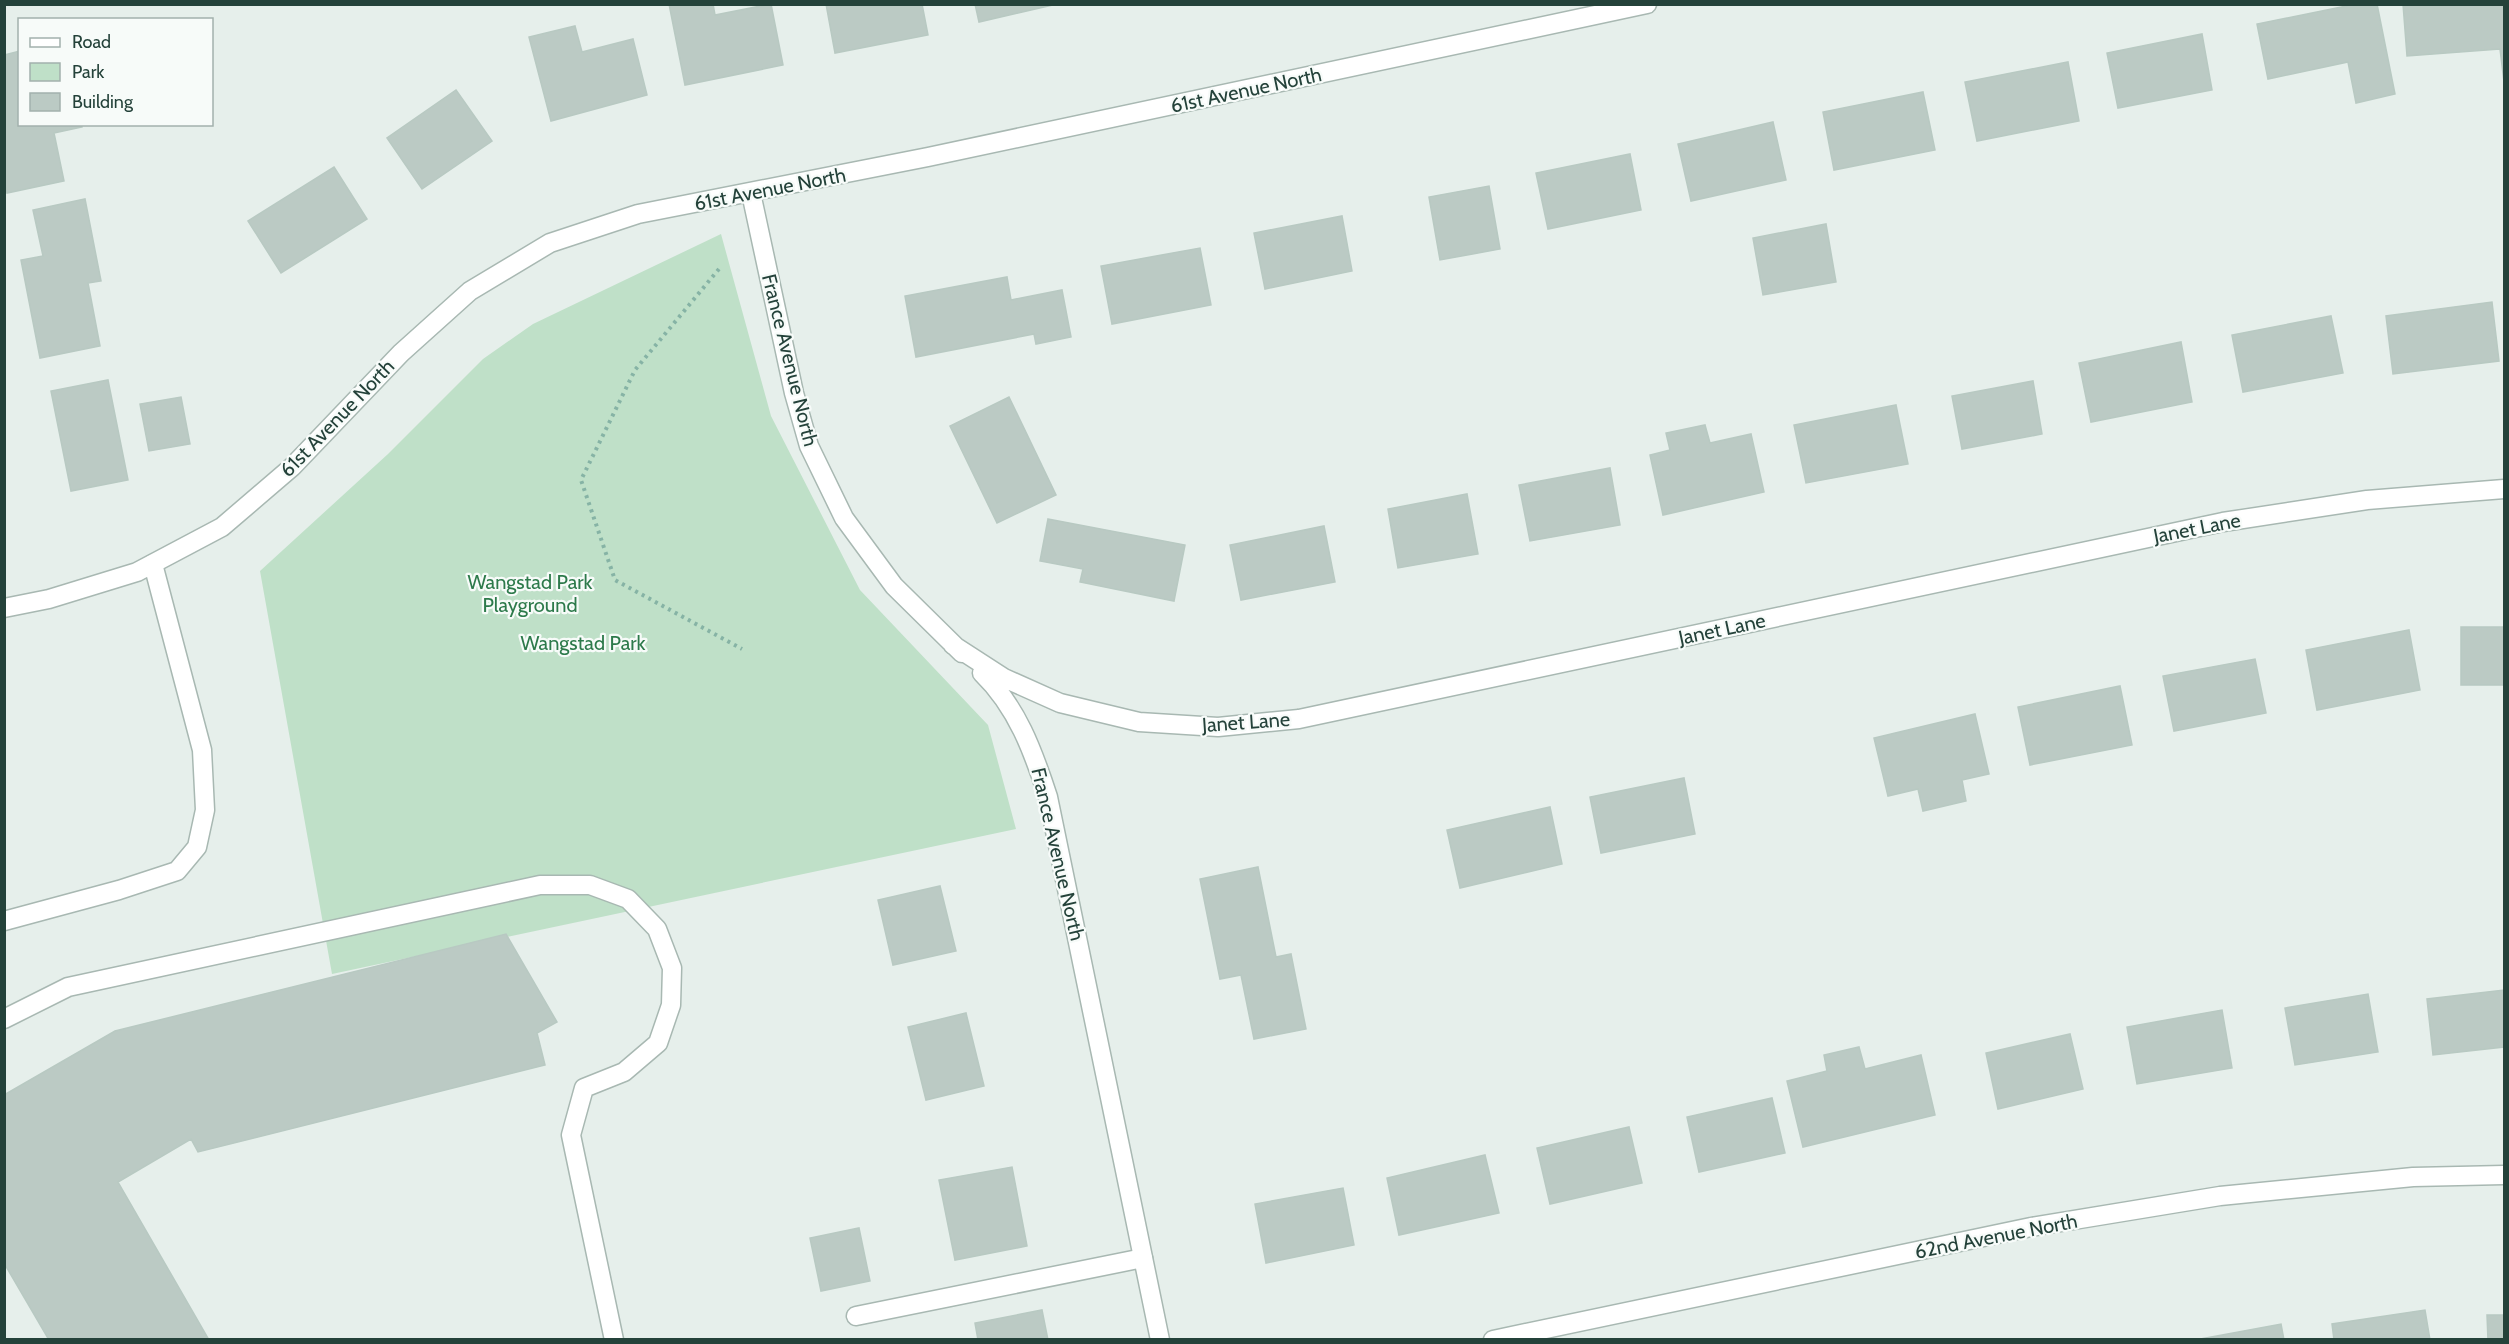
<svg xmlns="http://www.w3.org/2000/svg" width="2509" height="1344" font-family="Cabin,sans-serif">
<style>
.green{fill:#bfe0c8}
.building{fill:#bbcac4;stroke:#b8c9c2;stroke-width:1.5}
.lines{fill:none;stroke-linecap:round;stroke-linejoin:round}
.lane-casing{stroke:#a8b8b2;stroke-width:21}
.street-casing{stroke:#a8b8b2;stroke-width:21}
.path{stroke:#86b3a5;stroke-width:4;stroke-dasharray:3 4.5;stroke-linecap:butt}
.lane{stroke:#fff;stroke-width:18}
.street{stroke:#fff;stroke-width:18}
.labels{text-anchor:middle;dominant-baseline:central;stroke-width:4.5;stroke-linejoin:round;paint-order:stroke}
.street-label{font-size:20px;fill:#24423a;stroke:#f7fbf9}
.park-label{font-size:20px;fill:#2d7a4b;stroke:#f7fbf9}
</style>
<rect width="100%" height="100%" fill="#e6efeb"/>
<path class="green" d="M721,234L771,416L860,590L988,725L1016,829L332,974L260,571L388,454L483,359L533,324Z"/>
<path class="building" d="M669,4H713L715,15L771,4L783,65L685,85Z
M826,4H922L928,35L835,53Z
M975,4H1057L979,22Z
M2356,4H2377L2395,94L2356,103L2348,62L2268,79L2257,24Z
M2403,4H2504V82L2500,49L2407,56Z
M575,26L582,52L633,39L647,95L551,121L529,37Z
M2202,34L2212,90L2118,108L2107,53Z
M20,51V124H81L82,127L54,133L64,181L7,193L4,180V55Z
M2068,62L2079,121L1977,141L1965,82Z
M456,90L492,141L422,189L387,138Z
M1923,92L1935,150L1834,170L1823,112Z
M1773,122L1786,180L1691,201L1678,144Z
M1630,154L1641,210L1548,229L1536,173Z
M334,167L367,219L281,273L248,221Z
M1489,186L1500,249L1440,260L1429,197Z
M85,199L101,281L88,283L100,346L40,358L21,260L43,256L33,210Z
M1342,216L1352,271L1265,289L1254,233Z
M1826,224L1836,282L1763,295L1753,238Z
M1200,248L1211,305L1112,324L1101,266Z
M1007,277L1011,300L1062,290L1071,337L1036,344L1034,334L916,357L905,296Z
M2492,302L2499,361L2393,374L2386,316Z
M2331,316L2343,373L2243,392L2232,335Z
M2181,342L2192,402L2091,422L2079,363Z
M108,380L128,480L71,491L51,391Z
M2033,381L2042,434L1962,449L1952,396Z
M181,397L190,444L149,451L140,404Z
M1009,397L1056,495L997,523L950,426Z
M1896,405L1908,464L1806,483L1794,425Z
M1705,425L1710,443L1751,434L1764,492L1663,515L1650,455L1670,450L1666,433Z
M1610,468L1620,525L1530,541L1519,485Z
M1467,494L1478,554L1398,568L1388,509Z
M1048,519L1185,545L1174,601L1080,582L1083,569L1040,561Z
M1324,526L1335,582L1241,600L1230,545Z
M2461,627H2504V685H2461Z
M2409,630L2420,690L2317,710L2306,650Z
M2255,659L2266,713L2174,731L2163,676Z
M2120,686L2132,745L2030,765L2018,707Z
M1975,714L1989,774L1962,780L1966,801L1923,811L1918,789L1888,796L1874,738Z
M1684,778L1695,834L1601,853L1590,797Z
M1550,807L1562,864L1460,888L1447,830Z
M1258,867L1276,957L1291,954L1306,1029L1254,1039L1241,975L1220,979L1200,879Z
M940,886L956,951L893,965L878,900Z
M506,934L557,1022L537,1033L545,1065L198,1152L191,1139L118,1182L209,1340H49L4,1263V1095L115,1031Z
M2504,990V1047L2433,1055L2427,999Z
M2368,994L2378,1052L2295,1065L2285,1008Z
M2222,1010L2232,1068L2137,1084L2127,1027Z
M966,1013L984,1086L926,1100L908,1027Z
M2070,1034L2083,1089L1998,1109L1986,1053Z
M1859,1047L1865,1069L1921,1055L1935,1115L1803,1147L1787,1081L1827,1071L1824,1055Z
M1772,1098L1785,1153L1699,1172L1687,1117Z
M1629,1127L1642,1183L1550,1204L1537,1148Z
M1485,1155L1499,1213L1399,1235L1387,1178Z
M1012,1167L1027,1246L955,1260L939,1180Z
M1343,1188L1354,1245L1266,1263L1255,1204Z
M859,1228L870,1281L821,1291L810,1238Z
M1042,1310L1048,1340H978L975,1323Z
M2425,1310L2430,1340H2334L2332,1324Z
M2487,1315H2504V1340H2488Z
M2281,1324L2284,1340H2195Z"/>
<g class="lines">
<defs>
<path id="lane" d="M4,921L119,890L177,871L197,847L205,810L202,750L153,564
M4,1019L68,987L540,885H590L628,899L657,929L672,968L671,1005L658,1043L624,1072L584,1088L571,1135L614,1340
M856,1316L1143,1258"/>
<path id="street" d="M751,193L794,393L809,446L844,518L894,586L962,653
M4,608L49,599L137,572L222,527L292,467L401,353L470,291L550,243L638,214L928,157L1647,4
M953,645L1004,678L1060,703L1139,722L1218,727L1299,719L2223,522L2367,500L2504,489
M982,673C1017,707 1033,751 1048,797L1160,1340
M1493,1340L2031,1227L2220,1196L2413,1177L2504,1175"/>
</defs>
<use href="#lane" class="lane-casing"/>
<use href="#street" class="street-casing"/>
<path class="path" d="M719,269L635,370L581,480L615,580L742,649"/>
<use href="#lane" class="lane"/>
<use href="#street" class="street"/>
</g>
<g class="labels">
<g class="street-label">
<text transform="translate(1246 90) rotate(-12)">61st Avenue North</text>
<text transform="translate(770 189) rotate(-11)">61st Avenue North</text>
<text transform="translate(790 360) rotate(76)">France Avenue North</text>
<text transform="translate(337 418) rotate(-46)">61st Avenue North</text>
<text transform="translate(2197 528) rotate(-11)">Janet Lane</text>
<text transform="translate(1722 629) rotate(-12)">Janet Lane</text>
<text transform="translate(1246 722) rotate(-4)">Janet Lane</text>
<text transform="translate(1058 854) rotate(77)">France Avenue North</text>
<text transform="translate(1996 1236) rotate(-11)">62nd Avenue North</text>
</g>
<g class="park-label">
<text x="530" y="582">Wangstad Park<tspan x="530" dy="23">Playground</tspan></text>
<text x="583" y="643">Wangstad Park</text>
</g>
</g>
<rect width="2509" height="1344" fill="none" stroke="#24423a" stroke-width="12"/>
<rect x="18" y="18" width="195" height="108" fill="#f7fbf9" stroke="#a3b1ad" stroke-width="1.5"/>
<rect x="30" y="38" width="30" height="9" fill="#ffffff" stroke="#a3b1ad" stroke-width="1.5"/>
<text x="72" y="48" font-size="18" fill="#24423a">Road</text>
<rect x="30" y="63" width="30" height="18" fill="#bfe0c8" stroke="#a3b1ad" stroke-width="1.5"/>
<text x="72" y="78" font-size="18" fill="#24423a">Park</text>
<rect x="30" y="93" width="30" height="18" fill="#bbcac4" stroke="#a3b1ad" stroke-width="1.5"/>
<text x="72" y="108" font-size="18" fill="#24423a">Building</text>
</svg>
